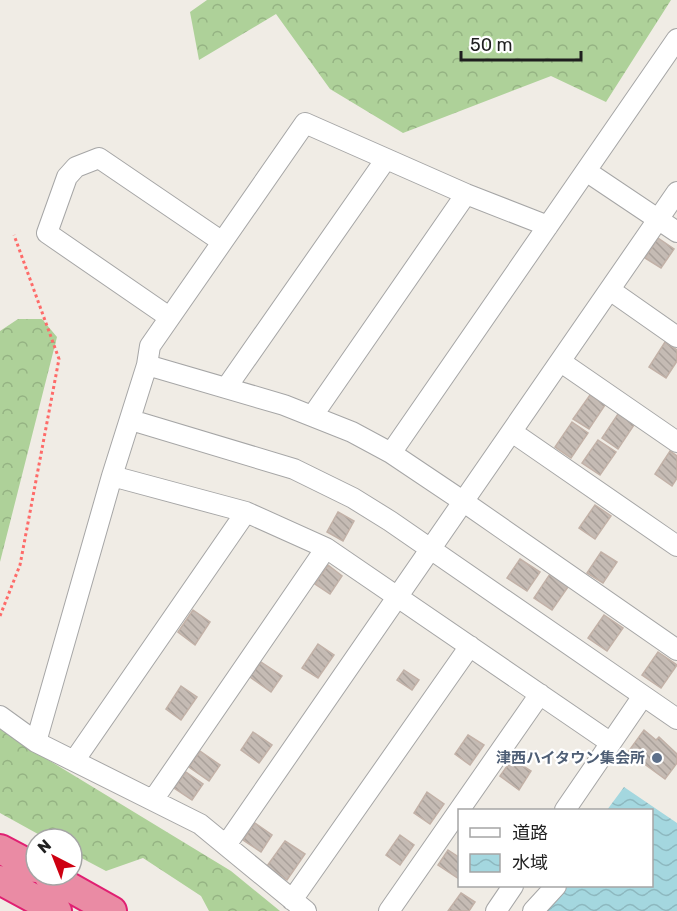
<svg xmlns="http://www.w3.org/2000/svg" width="677" height="911" font-family="Rubik,'Noto Sans JP',sans-serif">
<style>
.forest{fill:url(#forest-crowns)}
.water{fill:url(#water-waves)}
.building{fill:url(#building-back-hatch);stroke:#c2b1a7;stroke-width:1.5}
.lines{fill:none;stroke-linecap:round;stroke-linejoin:round}
.minor-casing{stroke:#a6a6a6;stroke-width:22}
.highway-casing{stroke:#e02072;stroke-width:32}
.path{stroke:#fe6b69;stroke-width:3;stroke-dasharray:3 3;stroke-linecap:butt}
.minor{stroke:#fff;stroke-width:20}
.highway{stroke:#ea8ba4;stroke-width:28}
.service-dot{fill:#5c6f8a;stroke:#fff;stroke-width:2}
.labels{text-anchor:middle;dominant-baseline:central;stroke-width:4.5;stroke-linejoin:round;paint-order:stroke}
.service-label{font-size:15px;font-weight:bold;fill:#4e5e75;stroke:#fff;text-anchor:end}
</style>
<defs>
<pattern id="forest-crowns" width="20" height="18" patternUnits="userSpaceOnUse" patternTransform="scale(1.5)"><rect width="20" height="18" fill="#aed199"/><path d="M2 6a3 3 0 1 1 6 0M12 15a3 3 0 1 1 6 0" fill="none" stroke="#95b383"/></pattern>
<pattern id="water-waves" width="16" height="10" patternUnits="userSpaceOnUse" patternTransform="scale(1.5)"><rect width="16" height="10" fill="#a4d7df"/><path d="M0 5q4-4 8 0t8 0" fill="none" stroke="#8db8bf"/></pattern>
<pattern id="building-back-hatch" width="6" height="6" patternUnits="userSpaceOnUse" patternTransform="scale(1.5)"><rect width="6" height="6" fill="#c5bbb4"/><path d="M-1 5l2 2M0 0l6 6M5-1l2 2" fill="none" stroke="#a9a09a"/></pattern>
</defs>
<rect width="100%" height="100%" fill="#f0ece5"/>
<path class="forest" d="M207,0H671L606,102L551,76L403,133L330,89L276,14L199,60L190,12Z
M18,319H42L57,337L0,562V331Z
M0,727L32,750L231,871L280,911H209L201,896L143,858L106,871L72,853V839H47L0,813Z"/>
<path class="water" d="M624,787L677,823V911H546L566,886H652V810H607Z"/>
<path class="building" d="M658,238L674,249L661,268L645,258Z
M665,342L677,350V361L666,378L649,367Z
M590,395L605,405L589,429L573,419Z
M618,414L634,425L618,449L602,438Z
M572,422L588,433L571,458L555,447Z
M598,440L616,452L600,475L582,463Z
M670,451L677,456V478L672,486L655,474Z
M595,505L611,516L595,539L579,528Z
M338,512L354,521L343,541L327,532Z
M601,552L617,562L603,583L587,573Z
M520,559L540,572L527,591L507,578Z
M328,565L342,576L330,594L315,584Z
M550,574L568,587L552,610L534,598Z
M193,610L210,622L195,645L178,632Z
M604,615L623,628L607,651L588,638Z
M318,644L334,655L318,678L302,668Z
M658,652L677,665L661,688L642,675Z
M261,662L282,676L271,692L250,677Z
M404,670L419,680L412,690L397,680Z
M181,686L197,697L181,720L166,709Z
M644,730L656,740L659,737L677,754V763L665,779L628,752Z
M253,732L272,745L259,763L241,750Z
M468,735L484,745L470,765L455,754Z
M200,751L220,765L209,781L189,767Z
M512,759L531,771L519,790L500,776Z
M186,772L203,784L192,800L174,788Z
M427,792L444,804L430,824L414,813Z
M255,823L272,835L261,852L243,840Z
M400,835L414,845L400,865L386,855Z
M285,841L305,854L287,880L267,866Z
M448,850L460,858L459,879L438,865Z
M461,893L475,902L469,911H448Z"/>
<g class="lines">
<defs>
<path id="minor" d="M586,171L677,232
M610,290L677,337
M169,317L47,233L67,177L76,167L99,158L221,241
M561,362L677,442
M147,365L284,405L352,432L391,453L464,502L677,650
M226,388L386,159
M313,415L466,194
M131,420L294,469L353,498L390,521L677,719
M512,432L677,546
M391,453L677,39
M112,476L246,512L326,548L611,743
M0,716L36,742L200,824L306,911
M36,742L112,476L147,365L150,346L305,123L466,194L548,226
M74,761L246,512
M153,800L326,548
M565,810L643,696
M226,845L677,192
M292,900L470,646
M389,911L540,694
M496,911L513,886
M533,911L556,886"/>
<path id="highway" d="M0,849L36,868
M48,875L112,911
M0,880L57,911"/>
</defs>
<use href="#minor" class="minor-casing"/>
<use href="#highway" class="highway-casing"/>
<path class="path" d="M0,616L20,565L59,359L14,235"/>
<use href="#minor" class="minor"/>
<use href="#highway" class="highway"/>
</g>
<circle class="service-dot" cx="657" cy="758" r="6"/>
<g class="labels">
<g class="service-label">
<text x="645" y="758">津西ハイタウン集会所</text>
</g>
</g>
<rect x="458" y="809" width="195" height="78" fill="#ffffff" stroke="#a5a5a5" stroke-width="1.5"/>
<rect x="470" y="828" width="30" height="9" fill="#ffffff" stroke="#a5a5a5" stroke-width="1.5"/>
<text x="512" y="839" font-size="18" fill="#1f1f1f">道路</text>
<rect x="470" y="854" width="30" height="18" fill="url(#water-waves)" stroke="#a5a5a5" stroke-width="1.5"/>
<text x="512" y="869" font-size="18" fill="#1f1f1f">水域</text>
<g transform="translate(54 857) rotate(318)"><circle r="28" fill="#ffffff" stroke="#a5a5a5" stroke-width="1.5"/>
<path d="M0-4.5L10 22L0 15L-10 22Z" fill="#ce0011"/>
<text y="-9" font-size="16" font-weight="bold" text-anchor="middle" fill="#1f1f1f">N</text>
</g>
<path d="M461 51v9h120v-9" fill="none" stroke="#1f1f1f" stroke-width="3"/>
<text x="470" y="51" font-size="18" fill="#1f1f1f" stroke="#ffffff" stroke-width="4.5" paint-order="stroke">50 m</text>
</svg>
